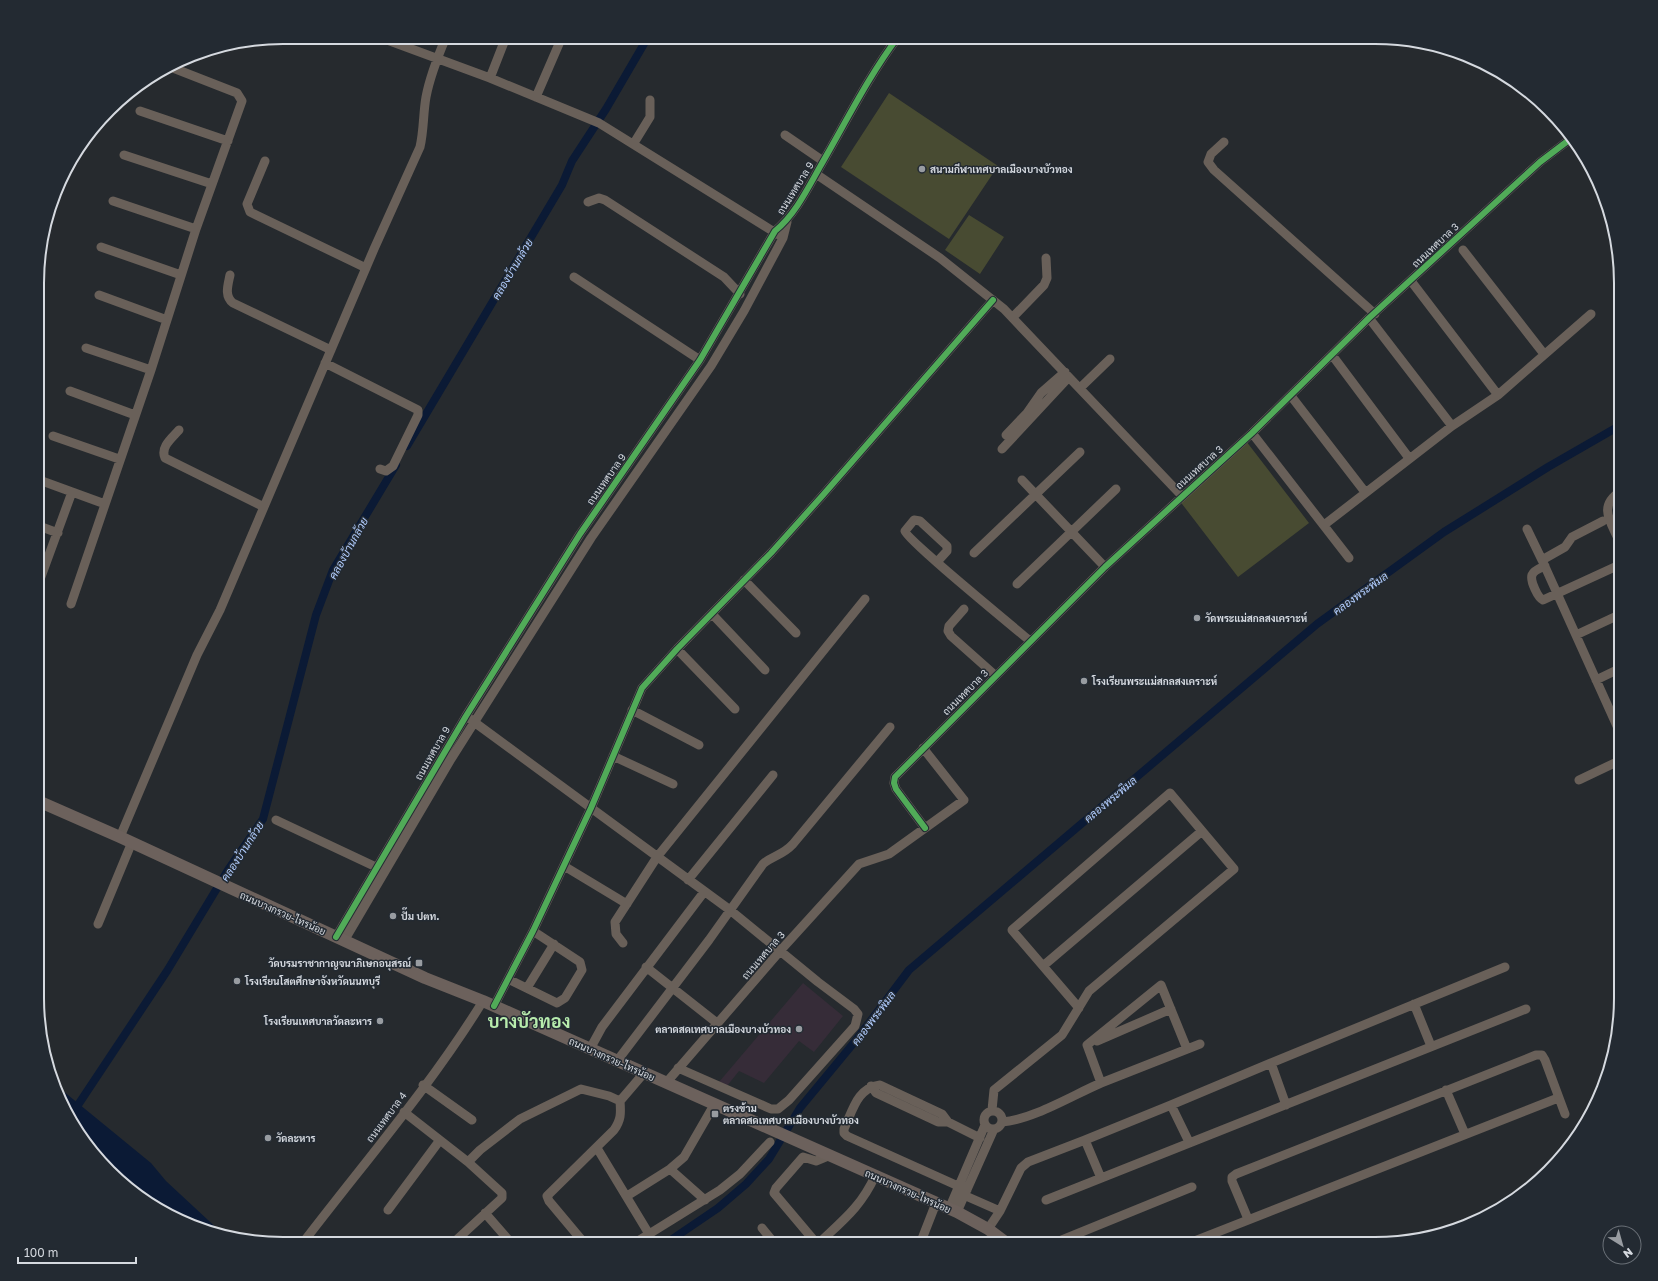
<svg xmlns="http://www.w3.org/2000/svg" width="1658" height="1281" font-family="'Golos Text',Sarabun,sans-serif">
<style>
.commercial{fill:#362c38}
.green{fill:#484b32}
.water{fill:#0b1a35}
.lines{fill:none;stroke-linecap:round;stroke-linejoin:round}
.canal{stroke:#0b1a35;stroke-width:8}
.minor{stroke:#696059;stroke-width:9}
.secondary{stroke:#6c615c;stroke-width:12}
.cycleway-casing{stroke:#232a32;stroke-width:8}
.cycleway{stroke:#51ab58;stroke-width:6}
.poi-dot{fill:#989ca1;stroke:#232a32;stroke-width:1.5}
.labels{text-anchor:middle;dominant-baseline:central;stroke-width:3;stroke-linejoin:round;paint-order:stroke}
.poi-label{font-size:10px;font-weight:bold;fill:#d5d9df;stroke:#232a32;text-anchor:start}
.street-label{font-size:10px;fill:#d5d9df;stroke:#232a32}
.water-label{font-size:11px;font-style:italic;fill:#b2cdfe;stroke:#232a32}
.town-label{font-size:18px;font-weight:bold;fill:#b8ecad;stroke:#232a32}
.rim{fill:none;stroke:#d5d9df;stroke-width:2}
</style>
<rect width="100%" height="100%" fill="#262a2e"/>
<path class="commercial" d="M803,983L843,1016L814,1052L799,1041L764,1083L739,1071L727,1086L719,1082Z"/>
<path class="green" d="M889,93L998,166L949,239L841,167Z
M969,215L1004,237L980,274L945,250Z
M1246,441L1309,523L1238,577L1179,500Z"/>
<path class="water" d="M57,1086L151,1163L166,1181L222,1233L188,1225L120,1183L62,1107Z"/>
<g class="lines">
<path class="canal" d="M407,446L562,185L572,161L606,109L648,37
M70,1117L167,971L228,870L263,819L316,615L333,570L396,465
M665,1244L718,1208L746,1184L769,1159L800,1108L857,1039L909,970L1317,624L1444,532L1548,467L1621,425"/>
<path class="minor" d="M379,37L490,78L599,123L779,235
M490,78L506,37
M536,97L562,37
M140,111L228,141
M785,135L823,161
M1224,142L1211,154L1208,162L1214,170L1375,314
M634,143L650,117V100
M124,155L212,184
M265,161L247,204L250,212L366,268
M816,174L940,258L1004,309L1182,496
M113,201L196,229
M588,202L599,198L605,200L724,277L740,294
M101,247L181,275
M1463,250L1544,354
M230,275C228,285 224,296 233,303L331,350
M574,277L700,360
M1411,281L1498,395
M99,295L167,320
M1013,317L1044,285L1047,278L1046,258
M1369,318L1452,426
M86,348L151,370
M1332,355L1409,458
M325,363L418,410V415L393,466L386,471L380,469
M1080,388L1110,359
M70,391L135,415
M1291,396L1365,492
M179,430C172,438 160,447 165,458L264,507
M1252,433L1349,558
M1006,435L1027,413L1041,393L1065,372
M53,436L119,459
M1002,449L1069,377
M1022,480L1105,567
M42,481L105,504
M1603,521L1572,537L1565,547L1542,560L1621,735
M1324,525L1452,426L1498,395L1591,314
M39,526L58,533
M1527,529L1542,560
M1621,545C1612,523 1596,507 1621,491
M974,553L1080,452
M937,562L947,551V546L920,521L914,520L905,531C907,540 1015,628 1030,641
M1545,566C1541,568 1534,570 1532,575C1530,581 1538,598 1543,600L1617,566
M744,580L796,633
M1017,584L1116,489
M38,585L72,492
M71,604L151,370L196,229L242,101L237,93L173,68
M964,609L949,626L948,631L951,636L996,676
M712,614L765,670
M1576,635L1621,614
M677,649L735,709
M38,663L40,664
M1596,680L1621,668
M632,710L699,745
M470,719L730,910L818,982L854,1009L858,1014L855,1026L789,1100L778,1109H771L678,1068
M613,756L673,784
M1579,780L1621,760
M276,820L376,867
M925,828L896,789L894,783L895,777L1105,567L1252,433L1369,318L1540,162L1569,140
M120,837L197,655L220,610L374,249L420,147C424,130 423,114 426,97C430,76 438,56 446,37
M564,866L627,904
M688,880L773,775
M98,924L132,842
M336,937L466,716L580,534L700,360L775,231C795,215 808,188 821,165C846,122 868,77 898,37
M344,941L451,759L591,538L711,366L744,311L783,238L787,222
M623,943L616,934L615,922L657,857L865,599
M1043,966L1202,831
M646,967L717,1023
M508,979L557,1003L565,998L582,970L580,962L533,931
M527,988L554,944
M1414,1004L1431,1046
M494,1006L533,931L591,808L642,688L677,649L771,553L823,495L993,300
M1097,1041L1171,1009
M590,1049L602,1027L704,892
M617,1061L709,940L763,864C773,855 782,856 793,844L890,727
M1271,1063L1505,967
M666,1083L780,951L859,864L889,854L964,800L923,748
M1101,1083L1087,1045L1161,985L1187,1049
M423,1085L472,1120
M871,1086L876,1093L938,1122H948L980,1138
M1446,1090L1465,1134
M1171,1105L1271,1063L1286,1105
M992,1110L994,1090L1062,1035L1089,991L1234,869L1170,793L1012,930L1079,1008
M984 1120a9 9 0 1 1 18 0a9 9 0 1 1-18 0Z
M404,1112L468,1162L502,1193V1198L452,1244
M948,1122L942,1114L880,1085C857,1088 853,1110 844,1129V1133L847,1136L967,1190
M1002,1122C1032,1120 1073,1095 1101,1083C1134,1070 1167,1057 1200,1044
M1085,1140L1171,1105L1189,1142
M597,1148L649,1234
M468,1162L480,1150L520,1119L581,1089L609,1096L620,1101
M670,1169L705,1200
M959,1193L1000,1211
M627,1196L670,1169L684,1157L714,1105
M1046,1200L1526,1009
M949,1209L985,1125
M388,1210L440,1140
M957,1212L994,1129
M485,1213L512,1244
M1248,1219L1232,1181V1177L1236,1174L1536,1055H1542L1545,1060L1565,1114
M762,1228L775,1244
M988,1229L1000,1211L1021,1168L1028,1162L1085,1140L1101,1178
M302,1244C363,1164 430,1087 483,1001
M585,1244L549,1201L547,1196L614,1130C621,1120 621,1114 620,1101L644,1073
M633,1244L720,1190L740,1174L770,1142
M817,1244L774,1193L776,1188L803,1157L816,1161L828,1156
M818,1244C842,1221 861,1207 875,1176
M920,1244L936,1203
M1052,1244L1192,1187
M1187,1244L1558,1098"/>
<path class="secondary" d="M38,801L120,837L425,978L483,1001L957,1212L988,1229L1008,1244"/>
<defs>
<path id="cycleway" d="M925,828L896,789L894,783L895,777L1105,567L1252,433L1369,318L1540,162L1569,140
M336,937L466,716L580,534L700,360L775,231C795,215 808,188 821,165C846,122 868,77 898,37
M494,1006L533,931L591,808L642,688L677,649L771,553L823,495L993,300"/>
</defs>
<use href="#cycleway" class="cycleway-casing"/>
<use href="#cycleway" class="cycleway"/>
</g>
<g class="poi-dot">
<circle cx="922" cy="169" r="4"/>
<circle cx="1197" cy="618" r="4"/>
<circle cx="1084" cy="681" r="4"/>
<circle cx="393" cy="916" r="4"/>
<rect x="415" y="959" width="8" height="8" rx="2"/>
<circle cx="237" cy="981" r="4"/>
<circle cx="380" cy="1021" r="4"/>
<circle cx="799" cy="1029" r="4"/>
<rect x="711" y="1110" width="8" height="8" rx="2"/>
<circle cx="268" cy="1138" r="4"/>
</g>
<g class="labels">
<g class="poi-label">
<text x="930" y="169">สนามกีฬาเทศบาลเมืองบางบัวทอง</text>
<text x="1205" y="618">วัดพระแม่สกลสงเคราะห์</text>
<text x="1092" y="681">โรงเรียนพระแม่สกลสงเคราะห์</text>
<text x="401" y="916">ปั๊ม ปตท.</text>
<text x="411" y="963" text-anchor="end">วัดบรมราชากาญจนาภิเษกอนุสรณ์</text>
<text x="245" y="981">โรงเรียนโสตศึกษาจังหวัดนนทบุรี</text>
<text x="372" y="1021" text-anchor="end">โรงเรียนเทศบาลวัดละหาร</text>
<text x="791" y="1029" text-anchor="end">ตลาดสดเทศบาลเมืองบางบัวทอง</text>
<text x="723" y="1108">ตรงข้าม<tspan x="723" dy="12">ตลาดสดเทศบาลเมืองบางบัวทอง</tspan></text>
<text x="276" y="1138">วัดละหาร</text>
</g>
<g class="street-label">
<text transform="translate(795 188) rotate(-58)">ถนนเทศบาล 9</text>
<text transform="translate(1435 245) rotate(-43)">ถนนเทศบาล 3</text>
<text transform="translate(1199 467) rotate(-42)">ถนนเทศบาล 3</text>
<text transform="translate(606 479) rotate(-55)">ถนนเทศบาล 9</text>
<text transform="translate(965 692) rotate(-45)">ถนนเทศบาล 3</text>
<text transform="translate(432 753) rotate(-60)">ถนนเทศบาล 9</text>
<text transform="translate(283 913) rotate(24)">ถนนบางกรวย-ไทรน้อย</text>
<text transform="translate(763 955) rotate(-49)">ถนนเทศบาล 3</text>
<text transform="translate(612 1059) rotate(24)">ถนนบางกรวย-ไทรน้อย</text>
<text transform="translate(386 1117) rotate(-53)">ถนนเทศบาล 4</text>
<text transform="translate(908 1191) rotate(24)">ถนนบางกรวย-ไทรน้อย</text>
</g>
<g class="water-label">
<text transform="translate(512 269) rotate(-59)">คลองบ้านกล้วย</text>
<text transform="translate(348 548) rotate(-61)">คลองบ้านกล้วย</text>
<text transform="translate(1360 593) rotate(-36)">คลองพระพิมล</text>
<text transform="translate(1110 799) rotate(-40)">คลองพระพิมล</text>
<text transform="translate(242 851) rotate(-57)">คลองบ้านกล้วย</text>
<text transform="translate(873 1018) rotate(-53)">คลองพระพิมล</text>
</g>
<g class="town-label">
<text x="529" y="1021">บางบัวทอง</text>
</g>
</g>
<path d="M0 0H1658V1281H0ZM283 44H1375A239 239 0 0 1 1614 283V998A239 239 0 0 1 1375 1237H283A239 239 0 0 1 44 998V283A239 239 0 0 1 283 44Z" fill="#232a32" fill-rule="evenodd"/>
<path class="rim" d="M283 44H1375A239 239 0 0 1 1614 283V998A239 239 0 0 1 1375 1237H283A239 239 0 0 1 44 998V283A239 239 0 0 1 283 44Z"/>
<g transform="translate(1622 1245) rotate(143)"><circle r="19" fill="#232a32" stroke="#6a7077"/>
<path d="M0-3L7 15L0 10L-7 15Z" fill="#989ca1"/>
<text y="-6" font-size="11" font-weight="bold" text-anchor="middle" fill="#d5d9df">N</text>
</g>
<path d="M18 1257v6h118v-6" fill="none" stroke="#d5d9df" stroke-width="2"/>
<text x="24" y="1257" font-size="12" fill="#d5d9df" stroke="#232a32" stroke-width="3" paint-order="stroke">100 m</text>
</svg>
